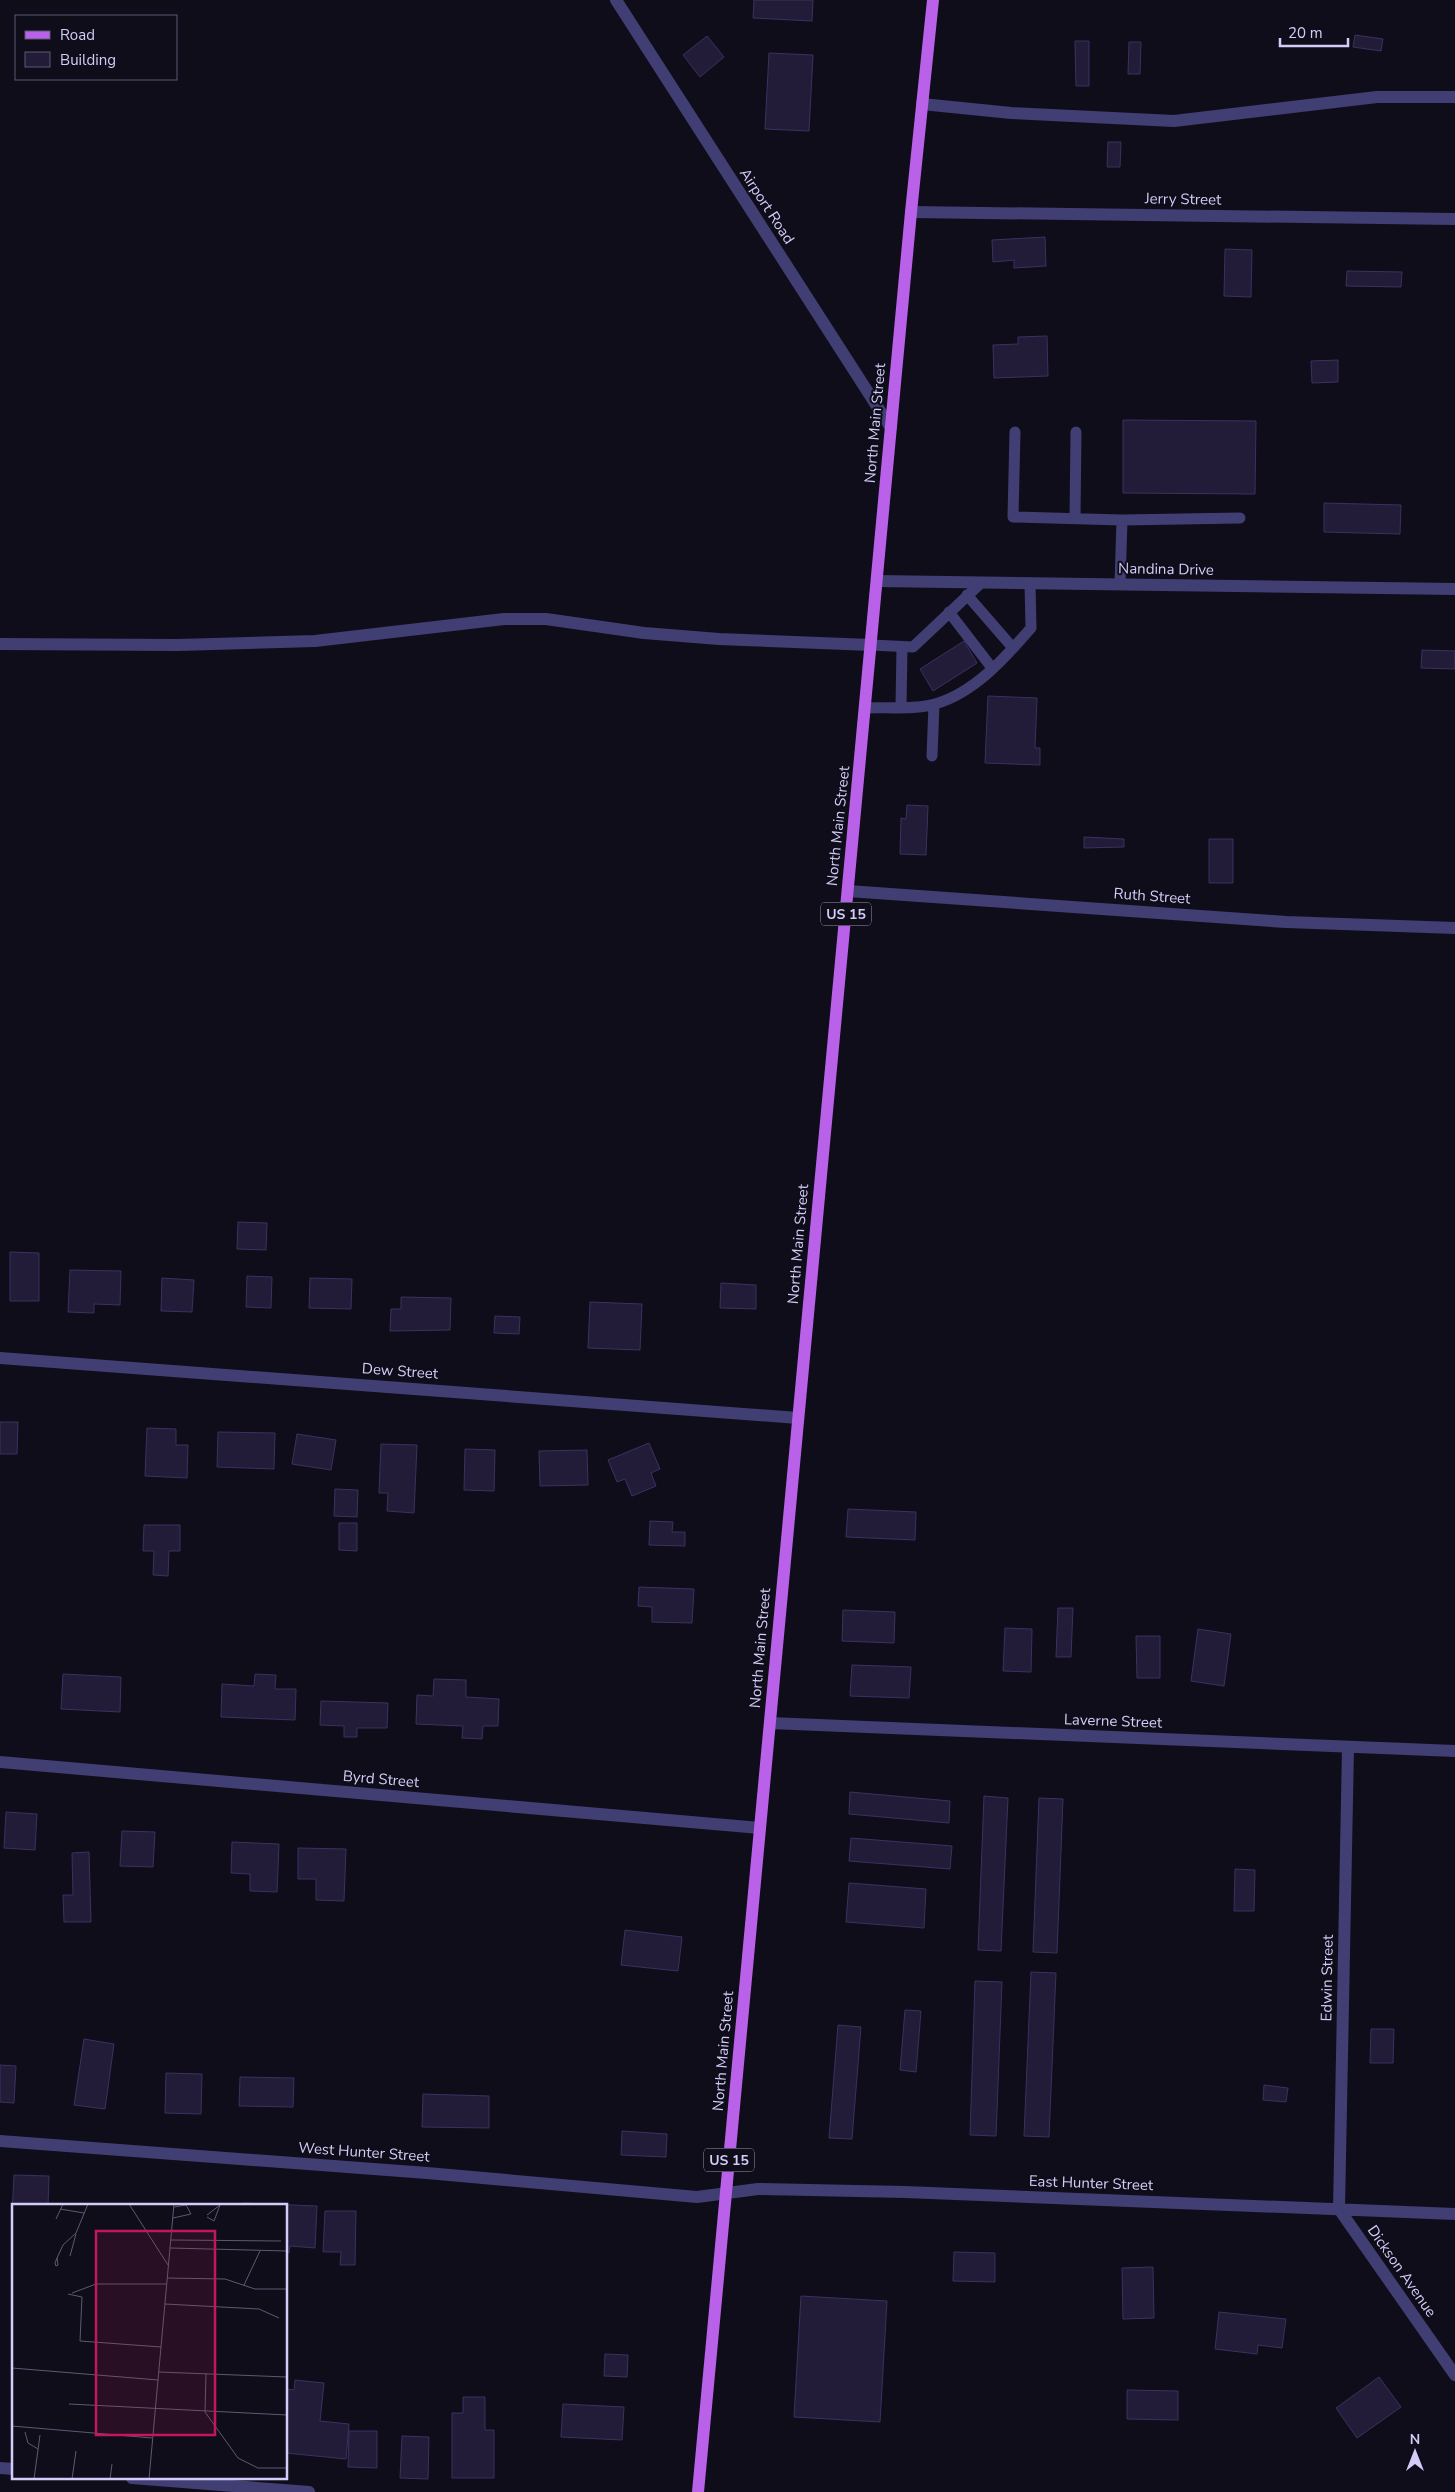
<svg xmlns="http://www.w3.org/2000/svg" width="1455" height="2492" font-family="'Nunito Sans',sans-serif">
<style>
.building{fill:#221c38;stroke:#3b3161}
.lines{fill:none;stroke-linecap:round;stroke-linejoin:round}
.service{stroke:#413e73;stroke-width:11}
.minor{stroke:#413e73;stroke-width:12}
.primary{stroke:#b962e9;stroke-width:12}
.labels{text-anchor:middle;dominant-baseline:central;stroke-width:4;stroke-linejoin:round;paint-order:stroke}
.shield{fill:#0f0d1a;stroke:#9893b5;stroke-width:1}
.shield-label{font-size:14px;font-weight:bold;fill:#d2ccf8}
.street-label{font-size:15px;fill:#d2ccf8;stroke:#0f0d1a}
.inset-road{fill:none;stroke:#5d5973;stroke-width:1}
.view{fill:#c2185b;fill-opacity:0.15;stroke:#c2185b;stroke-width:2.5}
.inset-edge{fill:none;stroke:#d2ccf8;stroke-width:2.5}
</style>
<rect width="100%" height="100%" fill="#0f0d1a"/>
<path class="building" d="M754,0H813L812,21L753,18Z
M1355,35L1383,39L1381,51L1353,47Z
M707,36L724,57L700,77L683,55Z
M1075,41H1089V86H1076Z
M1129,42H1141L1140,74H1128Z
M769,53L813,55L809,131L765,129Z
M1108,142H1121L1120,167H1107Z
M1045,237L1046,266L1014,268V260L993,262L992,240Z
M1225,249L1252,250L1251,297L1224,296Z
M1347,271L1402,272L1401,287L1346,286Z
M1047,336L1048,376L994,378L993,345L1018,344V337Z
M1338,360V382L1312,383L1311,361Z
M1123,420L1256,421L1255,494L1123,493Z
M1324,503L1401,505L1400,534L1324,532Z
M964,641L977,663L933,691L920,669Z
M1422,650L1455,651V669L1421,668Z
M988,696L1037,698L1035,748H1040V765L985,763Z
M907,805L928,806L926,855L900,854L901,818L906,819Z
M1084,837L1124,839V847L1084,848Z
M1209,839H1233V883H1209Z
M238,1222L267,1223L266,1250L237,1249Z
M10,1252L39,1253V1301H10Z
M70,1270L121,1271L120,1305L94,1304V1313L68,1312Z
M247,1276L272,1277L271,1308L246,1307Z
M162,1278L194,1280L192,1312L161,1311Z
M310,1278L352,1279L351,1309L309,1308Z
M721,1283L756,1285V1309L720,1308Z
M401,1297L451,1298L450,1330L390,1331L391,1309H401Z
M590,1302L642,1304L640,1350L588,1348Z
M495,1316L520,1317L519,1334L494,1333Z
M0,1422H18L17,1454H0Z
M147,1428L176,1429V1445H188L187,1478L145,1476Z
M218,1432L275,1433L274,1469L217,1467Z
M297,1434L336,1440L331,1470L292,1464Z
M649,1443L660,1469L651,1473L656,1486L632,1496L625,1479L617,1482L608,1460Z
M381,1444L417,1445L414,1513L387,1511L388,1493H379Z
M465,1449L495,1450L494,1491L464,1490Z
M587,1450L588,1485L540,1486L539,1451Z
M335,1489L358,1490L357,1517L334,1516Z
M848,1509L916,1512L915,1540L846,1537Z
M650,1521L673,1522L672,1532H685V1546L649,1545Z
M339,1523H357V1551L339,1550Z
M144,1525H180V1551H169L168,1576L153,1575L154,1551H143Z
M639,1587L694,1589L692,1623L652,1622V1607L638,1606Z
M1058,1608H1073L1071,1657H1056Z
M843,1610L895,1612L894,1643L842,1641Z
M1005,1628L1032,1629L1031,1672L1003,1671Z
M1198,1629L1231,1634L1224,1686L1191,1681Z
M1136,1636H1160V1678H1137Z
M852,1665L911,1667L909,1698L850,1696Z
M63,1674L121,1677L120,1712L61,1709Z
M255,1674L276,1675L275,1689H296L295,1720L221,1717L222,1684L254,1686Z
M434,1679L466,1680V1697L499,1699L498,1726H483L482,1739L462,1738L463,1726L416,1724L417,1695L433,1696Z
M321,1701L388,1703L387,1728H357V1737H344V1726L320,1725Z
M850,1792L950,1801L949,1823L849,1814Z
M984,1796L1008,1798L1001,1951L978,1950Z
M1039,1798L1063,1799L1057,1953L1033,1952Z
M6,1812L37,1814L35,1850L4,1848Z
M122,1831L155,1832L153,1867L120,1866Z
M851,1838L952,1846L950,1869L849,1861Z
M232,1842L279,1844L277,1892L250,1891V1874L231,1873Z
M298,1848L346,1849L344,1901L316,1900V1879H298Z
M89,1852L91,1922H64L63,1895H73L72,1853Z
M1235,1869L1255,1870L1254,1911H1234Z
M849,1883L926,1889L924,1928L846,1922Z
M625,1930L682,1937L678,1971L621,1965Z
M1031,1972L1056,1973L1049,2137L1024,2136Z
M975,1981L1002,1982L996,2136L970,2135Z
M905,2010L921,2011L916,2072L900,2070Z
M838,2025L861,2027L852,2139L829,2138Z
M1371,2029H1394L1393,2063H1370Z
M84,2039L114,2044L105,2109L74,2105Z
M0,2065L16,2066L14,2103L0,2102Z
M166,2073L202,2074L201,2114L165,2113Z
M240,2077L294,2078L293,2107L239,2106Z
M1264,2085L1288,2088L1286,2102L1263,2100Z
M423,2094L489,2096V2128L422,2127Z
M622,2131L667,2134L666,2157L621,2155Z
M14,2175L49,2176L48,2206H14L12,2214Z
M243,2203L317,2206L315,2248L290,2246L289,2253H286V2206H243Z
M325,2211H356L355,2265H340L341,2252H323Z
M954,2252L995,2253V2282L953,2281Z
M1153,2267L1154,2318L1123,2319L1122,2268Z
M801,2296L887,2301L880,2422L794,2417Z
M1219,2312L1286,2319L1282,2348L1258,2345L1257,2354L1215,2349Z
M605,2354L628,2355L627,2377L604,2376Z
M1379,2377L1401,2407L1357,2438L1336,2408Z
M295,2380L324,2383L320,2421L349,2424L346,2459L286,2453V2389L294,2390Z
M1127,2390L1178,2391V2420L1127,2419Z
M463,2397H485V2430H494V2478H452V2413H463Z
M563,2404L624,2407L622,2440L561,2437Z
M349,2431H377V2468L348,2467Z
M402,2436L429,2437L428,2479L400,2478Z"/>
<g class="lines">
<path class="service" d="M1015,432L1013,517L1122,520
M1075,518L1076,432
M1120,584L1122,520L1240,518
M967,595L1013,648
M949,612L992,668
M871,645L913,647L981,583
M901,706L902,647
M865,708C886,707 916,710 935,704C974,693 1005,658 1031,628L1030,583
M932,756L934,705"/>
<path class="minor" d="M616,0L891,428
M922,104L1011,113L1174,121L1377,97H1455
M911,212L1455,219
M877,581L1455,589
M0,644L178,645L315,641L504,619H546L644,633L719,639L871,645
M848,891L1286,922L1455,928
M0,1358L798,1418
M770,1723L1455,1751
M1348,1748L1339,2209L1455,2375
M0,1762L760,1828
M0,2141L427,2173L697,2197L758,2189L905,2192L1455,2214
M0,2468L14,2469
M132,2478L309,2492"/>
<path class="primary" d="M698,2492L911,212L933,0"/>
</g>
<g class="labels">
<g class="shield">
<rect x="821" y="902.5" width="50" height="23" rx="4"/>
<rect x="704" y="2148.5" width="50" height="23" rx="4"/>
</g>
<g class="shield-label">
<text x="846" y="914">US 15</text>
<text x="729" y="2160">US 15</text>
</g>
<g class="street-label">
<text transform="translate(1183 199) rotate(1)">Jerry Street</text>
<text transform="translate(767 206) rotate(57)">Airport Road</text>
<text transform="translate(875 423) rotate(-85)">North Main Street</text>
<text transform="translate(1166 569) rotate(1)">Nandina Drive</text>
<text transform="translate(838 826) rotate(-84)">North Main Street</text>
<text transform="translate(1152 896) rotate(4)">Ruth Street</text>
<text transform="translate(798 1244) rotate(-85)">North Main Street</text>
<text transform="translate(400 1371) rotate(4)">Dew Street</text>
<text transform="translate(760 1648) rotate(-85)">North Main Street</text>
<text transform="translate(1113 1721) rotate(2)">Laverne Street</text>
<text transform="translate(381 1779) rotate(5)">Byrd Street</text>
<text transform="translate(1327 1978) rotate(-89)">Edwin Street</text>
<text transform="translate(723 2051) rotate(-85)">North Main Street</text>
<text transform="translate(364 2152) rotate(4)">West Hunter Street</text>
<text transform="translate(1091 2183) rotate(2)">East Hunter Street</text>
<text transform="translate(1402 2271) rotate(55)">Dickson Avenue</text>
</g>
</g>
<g transform="translate(12 2204)">
<rect width="275" height="275" fill="#0f0d1a"/>
<path class="inset-road" d="M117,0L156,61M48,5L72,9M195,13L202,17L208,1L195,11M161,14L179,10L174,1L162,3M44,15L51,0M159,36L269,37M158,44L275,47M58,52L64,30M45,54L51,41L64,29L76,0M45,54L46,61L44,62L43,59ZM155,74L213,75L243,85H275M232,81L248,47M60,89L84,80H154M56,90L70,93L68,137L149,143M153,100L247,105L267,114M0,164L146,176M147,168L275,173M194,170L193,208L226,254L246,264H275M57,200L275,211M0,222L140,234M13,228L16,239L26,245M22,275L28,231M60,275L64,247M98,275L100,260M137,275L162,0"/>
<path class="view" d="M84,27H203V231H84Z"/>
<rect width="275" height="275" class="inset-edge"/>
</g>
<rect x="15" y="15" width="162" height="65" fill="#0f0d1a" stroke="#5d5973"/>
<rect x="25" y="31" width="25" height="8" fill="#b962e9" stroke="#5d5973"/>
<text x="60" y="40" font-size="15" fill="#d2ccf8">Road</text>
<rect x="25" y="52" width="25" height="15" fill="#221c38" stroke="#5d5973"/>
<text x="60" y="65" font-size="15" fill="#d2ccf8">Building</text>
<g transform="translate(1415 2452)" stroke="#0f0d1a" stroke-width="4" paint-order="stroke">
<path d="M0-4L9 19L0 12L-9 19Z" fill="#d2ccf8"/>
<text y="-8" font-size="14" font-weight="bold" text-anchor="middle" fill="#d2ccf8">N</text>
</g>
<path d="M1280 38v8h68v-8" fill="none" stroke="#d2ccf8" stroke-width="2.5"/>
<text x="1288" y="38" font-size="15" fill="#d2ccf8" stroke="#0f0d1a" stroke-width="4" paint-order="stroke">20 m</text>
</svg>
